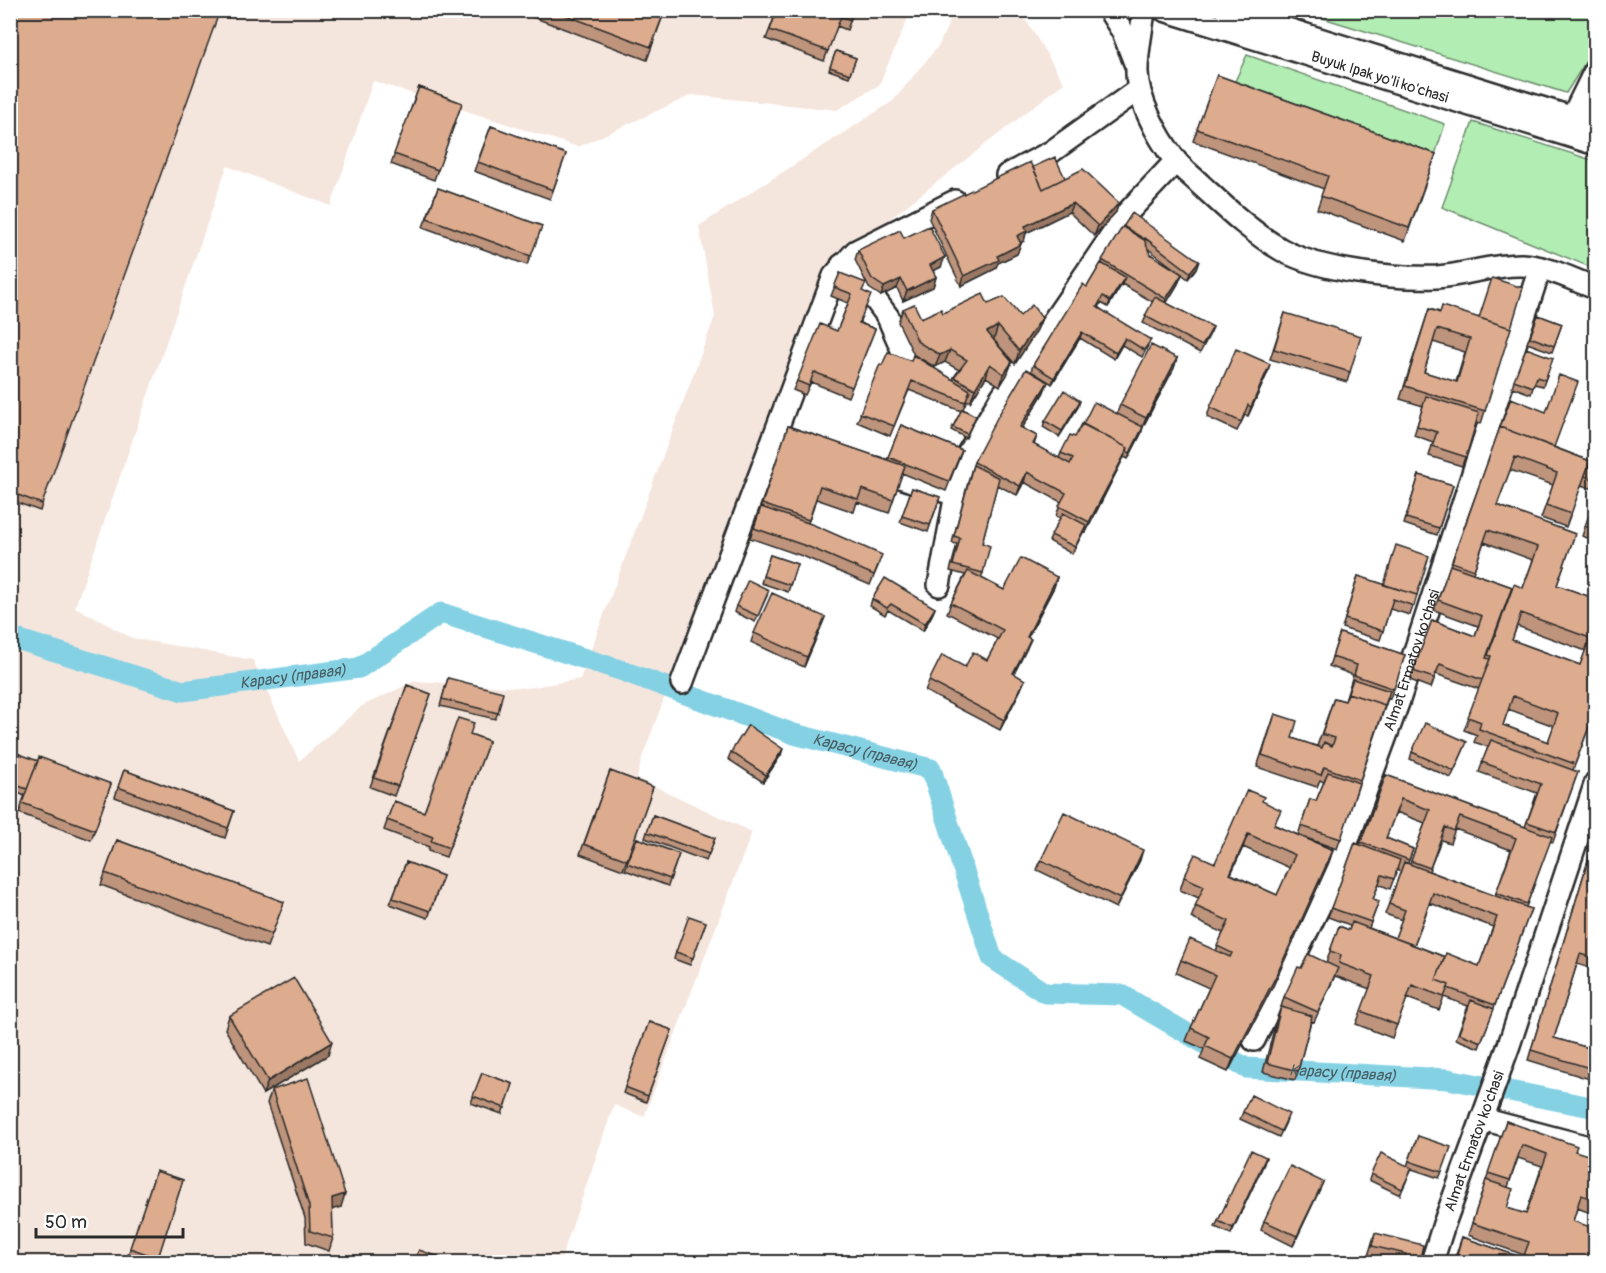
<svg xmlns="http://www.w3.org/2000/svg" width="1606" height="1273" font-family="Pangolin,sans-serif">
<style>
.built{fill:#f5e6dd}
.green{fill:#b2eeb3;stroke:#6e8c6f;stroke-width:1.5}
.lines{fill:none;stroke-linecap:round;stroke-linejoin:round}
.canal{stroke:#85d1e4;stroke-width:21}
.minor-casing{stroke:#2b2b2b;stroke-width:26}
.minor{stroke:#fff;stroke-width:21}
.wall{fill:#be947b;stroke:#2b2b2b;stroke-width:1.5;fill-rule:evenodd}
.shaded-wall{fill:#9b7864;stroke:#2b2b2b;stroke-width:1.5}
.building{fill:#ddac8f;stroke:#2b2b2b;stroke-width:1.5;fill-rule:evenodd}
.labels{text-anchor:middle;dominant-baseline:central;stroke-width:6;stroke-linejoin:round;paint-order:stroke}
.street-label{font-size:15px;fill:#2b2b2b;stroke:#fff}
.water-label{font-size:16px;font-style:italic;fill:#465d62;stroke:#fff}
</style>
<rect width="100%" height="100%" fill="#fff"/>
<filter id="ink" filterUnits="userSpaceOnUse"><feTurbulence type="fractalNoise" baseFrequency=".0167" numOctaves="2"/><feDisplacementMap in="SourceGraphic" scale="12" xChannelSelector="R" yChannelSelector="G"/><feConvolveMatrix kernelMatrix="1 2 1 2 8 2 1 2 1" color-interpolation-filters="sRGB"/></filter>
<g filter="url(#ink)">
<path class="built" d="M10,11H911L879,85L837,110L692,95L578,147L373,81L331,206L227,166L75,607L132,638L253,660L299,761L362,706L415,681L527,688L580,679L715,316L699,226L893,101L939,45L954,11H1002L1026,20L1064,83L824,270L642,758L637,778L752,832L644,1117L614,1105L560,1262H11Z"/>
<path class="green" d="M1300,11H1595V47L1566,93Z
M1247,55L1445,124L1431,167L1231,90Z
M1473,122L1595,161V269L1442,207Z"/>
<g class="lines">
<path class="canal" id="s1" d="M10,637L183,691L359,668L441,613L620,670L794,734L931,769L992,958L1045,993L1122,995L1246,1068L1448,1079L1596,1108"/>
<defs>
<g id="minor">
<path d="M1109,10L1123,32L1135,63"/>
<path d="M1144,10C1142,30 1137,50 1137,69C1136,98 1158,137 1175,160C1182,169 1193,177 1201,185C1226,208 1252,233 1282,250C1320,271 1394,279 1437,277C1466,275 1494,264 1522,265C1547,266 1573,280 1596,288"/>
<path id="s2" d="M1164,10L1596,144"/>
<path d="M1226,10L1596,125"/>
<path d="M1567,128L1596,69"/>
<path d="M1007,175L1051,152L1139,89"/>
<path d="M842,265L871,294L888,317L904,354"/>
<path d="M875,468L935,489L956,494"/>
<path d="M939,585L956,494L964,460L1002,396L1128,212L1176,161"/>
<path d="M682,683L834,276L856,251L955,201"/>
<path id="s3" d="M1254,1040L1336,872L1398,703L1540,268"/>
<path d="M1482,1119L1596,1149"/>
<path id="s4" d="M1432,1262L1444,1224L1509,1045L1596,782"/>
</g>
</defs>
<use href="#minor" class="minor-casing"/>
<use href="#minor" class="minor"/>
</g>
<path class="wall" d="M10,10L42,504L40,511L10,500Z
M514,10H665L647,60Z
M777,10H854L847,30L837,26L824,61L766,39Z
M836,51L856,58L849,77L829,70Z
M1217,75L1436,154L1405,241L1317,209L1324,189L1193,141Z
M419,87L462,103L434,180L391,164Z
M491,126L566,154L550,199L474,171Z
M1033,167L1065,178L1116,212L1094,236L1069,212L1026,233L1024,241L1020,243L1017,254L998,263L995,269L961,286L929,219L932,209Z
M438,188L542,226L527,265L423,227Z
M1123,227L1197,267L1188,279L1147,248L1150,254L1182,274L1178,284L1166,303L1213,327L1210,334L1200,353L1143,323L1153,302L1122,284L1108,307L1101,303L1098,307L1148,346L1142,357L1122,345L1114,359L1080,338L1052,384L1031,371L1033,365L1087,287Z
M904,238L941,267L933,271L936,277L933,287L903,301L897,288L881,296L869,288L855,260L858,250Z
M840,273L862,292L860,323L875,329L848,397L811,382L805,395L793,390L797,381L837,331L848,303L831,296Z
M988,304L1020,316L1042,318L1037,330L1015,364L993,339L1012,362L1007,375L1000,386L986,377L970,402L967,400L963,409L976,416L966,438L951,430L961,411L909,390L890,436L857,422L882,365L911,361L953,380L954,377L959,370L945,362L935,367L914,355L898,322L903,309L921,318Z
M1429,309L1440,312L1479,318L1485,411L1481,424L1476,423L1462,466L1429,456L1433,442L1414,435L1423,406L1400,399ZM1433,342L1465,352L1456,382L1424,372Z
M1285,313L1350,372L1347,382L1270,359Z
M1538,315L1562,324L1552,352L1527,343Z
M1177,358L1174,368L1143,427L1141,434L1128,459L1124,457L1086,532L1084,531L1072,554L1049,541L1060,518L1056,516L1061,502L1024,482L1017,495L997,485L982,543L983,573L981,578L1004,590L1057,577L1054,587L1028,637L1027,648L1014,674L1021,689L1000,730L925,691L929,681L965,667L987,660L998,639L947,613L951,603L965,575L950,571L957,544L952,543L971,471L974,462L1044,392L1022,428L1037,436L1034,445L1059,458L1061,453L1075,437L1117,413L1120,405Z
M1553,358L1543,386L1534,384L1531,394L1512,387L1514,380Z
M1267,374L1248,416L1245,415L1237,431L1207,417L1210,407Z
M1511,398L1554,447L1590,461L1596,447V490L1581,485L1566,527L1541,518L1553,485L1510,470L1497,505L1575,534L1557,585L1596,599V708L1573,770L1578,772L1553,842L1550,841L1526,907L1531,909L1479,1048L1456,1039L1468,1006L1444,997L1439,1010L1407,998L1392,1038L1356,1024L1370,989L1335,976L1314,1022L1311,1021L1298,1071L1295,1080L1263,1072L1277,1017L1281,1007L1285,1008L1281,1007L1284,997L1301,968L1326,963L1339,926L1349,930L1350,925L1328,917L1355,843L1360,845L1386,775L1525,827L1537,793L1479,772L1488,747L1474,742L1477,735L1464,730L1479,689L1436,674L1431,688L1410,680L1432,620L1475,636L1478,626L1434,610ZM1484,542L1533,560L1523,588L1512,587L1473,573ZM1517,626L1586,651L1580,665L1512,640ZM1508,709L1554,726L1548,742L1503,725ZM1396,812L1425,823L1410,864L1408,863L1413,849L1386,838ZM1455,829L1511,850L1495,896L1429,871L1441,840L1450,843ZM1397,870L1401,871L1385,914L1402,920L1395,938L1369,928L1379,901L1373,899L1379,884L1390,889ZM1430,903L1493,927L1479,966L1445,957L1414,945Z
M1078,407L1059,437L1043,427L1045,421Z
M901,425L962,450L946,491L902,473L889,513L857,502L854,512L816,499L808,523L879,564L870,585L805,557L750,538L788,426L887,460Z
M1419,475L1453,485L1437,535L1404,524Z
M912,488L940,497L928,532L900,522Z
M1591,510L1596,512V541L1582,536Z
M770,555L797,564L788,592L761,583Z
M1358,576L1417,595L1410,615L1390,609L1380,640L1342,628Z
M767,596L755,622L734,612L736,606Z
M872,599L935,608L932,615L923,631L888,610L885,615L870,606Z
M825,617L804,667L751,642L754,633Z
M1340,633L1405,655L1390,699L1388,698L1337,849L1306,838L1333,850L1329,862L1273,986L1228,1072L1200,1059L1204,1049L1186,1041L1191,1028L1209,988L1176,973L1181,960L1216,951L1223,933L1191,918L1199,898L1180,890L1184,877L1215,863L1262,801L1275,825L1298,835L1310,799L1316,801L1324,782L1320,780L1317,787L1257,767L1275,714L1292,738L1321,748L1317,746L1334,698L1345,701L1353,675L1329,666ZM1243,847L1290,868L1277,895L1231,874Z
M448,678L498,713L495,719L440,706Z
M407,685L431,694L394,796L370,787Z
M470,734L489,741L446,857L428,851L429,847L384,830L394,801L424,812Z
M1464,749L1451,778L1410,759L1412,752Z
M731,752L781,755L763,782L728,759Z
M38,761L111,784L91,840L19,813L25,796L10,790V772Z
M124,770L234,811L225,838L115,797Z
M610,771L653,787L623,870L580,854Z
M653,815L715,838L706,861L645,838Z
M1596,834V970L1577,964L1554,1038L1596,1050V1081L1528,1060Z
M637,838L679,854L668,886L625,870Z
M117,840L284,902L267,947L101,885Z
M1041,860H1140L1116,908L1037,870Z
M406,862L443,876L428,918L390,904Z
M706,922L690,965L674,959L676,952Z
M229,1016L328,1055L263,1094L225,1029Z
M649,1022L672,1030L646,1102L623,1093Z
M482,1073L513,1084L502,1114L471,1103Z
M272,1090L341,1207L332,1209L333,1238L329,1251L306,1243L305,1218L267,1103Z
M1243,1112L1287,1120L1279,1137L1240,1119Z
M1506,1121L1575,1151L1593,1163L1596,1164V1215L1577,1208L1573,1221L1596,1263H1453L1462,1237L1523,1258L1524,1255L1468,1235ZM1518,1158L1542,1166L1526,1214L1507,1208L1508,1187Z
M1418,1136L1442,1172L1439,1178L1412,1169L1400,1195L1369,1180L1371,1174L1407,1166Z
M1266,1157L1231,1234L1215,1227L1218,1221Z
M156,1171L183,1180L156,1263H140L127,1258Z
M1323,1182L1319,1191L1293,1246L1261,1230L1264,1221Z
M1375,1233L1419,1263H1396L1368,1256Z"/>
<path class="shaded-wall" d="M1073,203L1069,212L1026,233L1024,241L1013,246L1017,236L1025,226Z
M1119,203L1116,212L1094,236L1098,226Z
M1021,244L1017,254L998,263L995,269L961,286L964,276L997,256Z
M945,257L941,267L927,274L930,265Z
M1199,261L1197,267L1188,279L1190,272Z
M1182,274L1178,284L1163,309L1166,299Z
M936,277L933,287L903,301L907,291Z
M1125,277L1122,284L1108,307L1110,301Z
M901,279L897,288L881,296L884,287Z
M1042,318L1037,330L1015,364L1019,351Z
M998,326L994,339L982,344L987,332Z
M1082,332L1080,338L1052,384L1054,378Z
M1125,338L1122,345L1114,359L1116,353Z
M950,350L945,362L935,367L940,355Z
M1177,358L1174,368L1142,428L1146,418Z
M1012,362L1007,375L1000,386L1004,374Z
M990,364L986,377L970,402L975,389Z
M1270,364L1267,374L1248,416L1251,407Z
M1048,382L1044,392L1017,437L1020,427Z
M1080,401L1078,407L1059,437L1062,431Z
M1143,427L1141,434L1128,459L1130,453Z
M1128,448L1124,457L1086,532L1089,522Z
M1027,472L1024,482L1017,495L1020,486Z
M1057,577L1054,587L1023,646L1027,637Z
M935,608L932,615L923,631L925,624Z
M825,617L821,627L804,667L807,657Z
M1031,639L1027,648L1009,683L1013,673Z
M1025,680L1021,689L1000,730L1004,720Z
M783,749L781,755L763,782L766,775Z
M1248,834L1243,847L1225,887L1230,874Z
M1143,850L1140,860L1116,908L1120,899Z
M1333,850L1329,862L1273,986L1228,1072L1233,1059Z
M332,1042L328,1055L263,1094L268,1081Z
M1266,1157L1264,1164L1231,1234L1233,1228Z
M1323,1182L1319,1191L1293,1246L1297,1236Z
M345,1194L341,1207L327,1211L332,1198Z"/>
<path class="building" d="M10,10H220L42,504L10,492Z
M552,10H665L651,47Z
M777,10H854L850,20L841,16L828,51L770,30Z
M836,51L856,58L850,74L830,67Z
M1217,75L1436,154L1409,228L1321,196L1328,176L1197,129Z
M419,87L462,103L438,170L394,154Z
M491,126L566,154L553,190L478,162Z
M1055,157L1065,178L1043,189L1033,167Z
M1030,162L1043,189L1083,169L1119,203L1098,226L1073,203L1025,226L1027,231L1017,236L1021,244L997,256L999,260L964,276L932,209Z
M438,188L542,226L531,256L427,218Z
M1132,213L1199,261L1190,272L1145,238L1144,240L1123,227Z
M929,226L945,257L930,265L936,277L907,291L901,279L884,287L872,279L858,250L900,230L904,238Z
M1123,226L1144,239L1150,254L1182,274L1166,299L1102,260Z
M1101,263L1125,277L1110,301L1103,296L1097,307L1151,340L1144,350L1125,338L1116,353L1082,332L1054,378L1033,365L1083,284L1087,287Z
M840,273L866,283L862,291L871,295L859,323L875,329L852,387L814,372L809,386L797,381L820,324L837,331L852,294L834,287Z
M1492,278L1523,288L1511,328L1479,318Z
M983,294L988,304L1004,297L1020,316L1032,305L1042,318L1019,351L998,326L987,332L1012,362L1004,374L990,364L975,389L954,377L967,360L950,350L940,355L918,342L903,309L914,304L921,318L941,309L943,313Z
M1155,297L1213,327L1202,346L1145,316Z
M1442,306L1511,328L1485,411L1405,386L1429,309L1440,313ZM1437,329L1470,339L1457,382L1424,372Z
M1285,313L1361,336L1350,372L1274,349Z
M1538,315L1562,324L1554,346L1530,337Z
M1151,345L1177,358L1146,418L1120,405Z
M1526,348L1553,358L1545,380L1537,377L1533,387L1514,380Z
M1236,349L1270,364L1251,407L1248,405L1241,422L1210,407Z
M888,352L911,361L913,355L970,390L965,402L912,381L894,426L860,413L880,364L882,365Z
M1026,369L1048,382L1020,427L1037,436L1033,444L1070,464L1073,458L1061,453L1070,435L1075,437L1082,424L1128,448L1089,522L1059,506L1066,493L1027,472L1020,486L974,462L998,416Z
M1559,375L1578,382L1554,447L1500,427L1499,430L1511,398L1546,412Z
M1064,390L1080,401L1062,431L1045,421Z
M1426,396L1479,413L1466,457L1432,446L1437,432L1417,426Z
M1094,402L1143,427L1130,453L1127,451L1128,448L1083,424Z
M962,409L976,416L967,434L953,427Z
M901,425L962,450L949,481L888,457Z
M788,426L905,466L893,500L862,489L858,499L820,486L809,520L762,504Z
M1500,427L1590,461L1571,514L1546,505L1557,473L1515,457L1497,505L1575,534L1557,585L1596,599V708L1575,764L1479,729L1481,722L1468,717L1491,656L1488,655L1514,584L1523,588L1538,547L1488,530L1474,570L1452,562ZM1521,613L1590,638L1580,665L1512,640ZM1513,696L1558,713L1548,742L1503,725Z
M1595,447H1596V480L1585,476Z
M973,465L999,478L982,543L990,546L983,573L953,565L960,538L954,536Z
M1419,475L1453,485L1439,528L1406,518Z
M912,488L940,497L930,525L902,516Z
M761,507L814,525L882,555L874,575L809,547L754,528Z
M1591,510L1596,512V530L1585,526Z
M1063,513L1086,525L1075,547L1051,535Z
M10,537L15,539L10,552Z
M1396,545L1429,556L1417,595L1384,585Z
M770,555L797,564L790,585L763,576Z
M1021,558L1057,577L1027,637L1031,639L1013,673L1025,680L1004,720L929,681L942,655L965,667L973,652L987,660L1003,630L951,603L968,571L1004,590Z
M1450,565L1512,587L1486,658L1490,659L1482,680L1440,664L1434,678L1413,671L1432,620L1475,636L1482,616L1438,600Z
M1358,576L1417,595L1414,606L1393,599L1383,631L1345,619Z
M885,578L935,608L925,624L891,604L887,608L872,599Z
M748,580L769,590L758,616L736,606Z
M772,593L825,617L807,657L754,633Z
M1340,633L1405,655L1394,689L1354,675L1357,665L1332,657Z
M448,678L503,692L498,713L442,699Z
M1353,679L1390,691L1385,705L1348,693L1346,699Z
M407,685L431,694L398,786L374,778Z
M1348,693L1385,705L1360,780L1324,767L1321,775L1262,755L1275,714L1297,721L1292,738L1322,748L1324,742L1332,746L1335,738L1322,734L1334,698L1345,701Z
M458,718L474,723L470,734L489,741L449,848L431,841L433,837L387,820L394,801L424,812Z
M1425,723L1467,742L1454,771L1412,752Z
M748,725L783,749L766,775L731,752Z
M1491,740L1578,772L1556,832L1527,822L1541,784L1482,762Z
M17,753L38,761L27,789L10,783V772Z
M39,757L111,784L95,830L22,803Z
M124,770L234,811L228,828L118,787Z
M610,771L653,787L627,860L584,844Z
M1328,772L1359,783L1341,839L1301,826L1310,799L1316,801Z
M1386,775L1552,837L1527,904L1496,893L1516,838L1460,817L1454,831L1445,827L1430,868L1411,861L1430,810L1401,799L1386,838L1413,849L1409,860L1361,842Z
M1247,790L1264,797L1262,801L1281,810L1274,825L1333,850L1277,974L1233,1059L1205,1046L1209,1037L1191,1028L1215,975L1181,960L1190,939L1230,957L1232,953L1217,946L1229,921L1195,906L1204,886L1184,877L1195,854L1215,863ZM1248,834L1295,855L1277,895L1230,874Z
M1064,812L1143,850L1120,899L1041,860Z
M653,815L715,838L709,854L647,832Z
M637,838L679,854L670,879L627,863Z
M117,840L284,902L272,934L105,873Z
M1355,843L1400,860L1394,879L1382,875L1373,899L1379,901L1371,922L1331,908Z
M1593,844L1596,845V959L1580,954L1554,1038L1596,1050V1070L1531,1050Z
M406,862L443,876L430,911L393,898Z
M1404,862L1531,909L1495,1005L1448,988L1449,985L1436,980L1446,953L1479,966L1497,917L1433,893L1414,945L1395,938L1405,910L1389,904Z
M689,916L706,922L693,958L676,952Z
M1352,922L1445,957L1436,980L1449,985L1444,997L1412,985L1397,1025L1361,1011L1374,976L1339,963L1341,955L1330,951L1339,926L1349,930Z
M1308,954L1338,968L1318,1012L1284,997L1298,967L1301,968Z
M294,978L332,1042L268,1081L229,1016Z
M1471,1000L1494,1009L1481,1042L1459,1033Z
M1281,1007L1312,1016L1298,1071L1267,1063Z
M649,1022L672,1030L648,1096L625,1087Z
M482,1073L513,1084L505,1108L473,1096Z
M308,1078L345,1194L332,1198L333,1238L310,1231L309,1206L272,1090Z
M1251,1095L1289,1114L1281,1131L1243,1112Z
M1506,1121L1577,1146L1575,1151L1594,1157L1593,1163L1596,1164V1200L1581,1195L1573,1221L1596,1229V1263H1483L1457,1254L1462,1237L1523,1258L1529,1242L1472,1223L1486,1180L1513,1189L1507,1208L1526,1214L1547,1154L1522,1145L1510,1180L1488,1173Z
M1418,1136L1451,1147L1442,1172L1409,1161Z
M1251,1150L1266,1157L1233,1228L1218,1221Z
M1381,1153L1412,1168L1402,1189L1371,1174Z
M1290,1166L1323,1182L1297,1236L1264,1221Z
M156,1171L183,1180L158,1258L130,1248Z
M1375,1233L1423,1245L1419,1263H1403L1406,1254L1372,1246Z
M419,1250L453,1262V1263H414Z
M1369,1260L1380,1263H1368Z"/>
</g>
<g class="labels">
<g class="street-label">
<text stroke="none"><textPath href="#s2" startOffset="226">Buyuk Ipak yo'li ko'chasi</textPath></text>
<text stroke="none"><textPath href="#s3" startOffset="412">Almat Ermatov ko'chasi</textPath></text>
<text stroke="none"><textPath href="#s4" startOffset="128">Almat Ermatov ko'chasi</textPath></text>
</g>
<g class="water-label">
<text stroke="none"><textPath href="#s1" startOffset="292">Карасу (правая)</textPath></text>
<text stroke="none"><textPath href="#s1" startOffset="904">Карасу (правая)</textPath></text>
<text stroke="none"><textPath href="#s1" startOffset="1552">Карасу (правая)</textPath></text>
</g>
</g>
<rect width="1606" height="1273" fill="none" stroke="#fff" stroke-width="36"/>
<rect x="18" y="18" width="1570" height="1237" fill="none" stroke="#2b2b2b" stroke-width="2" filter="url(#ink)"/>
<path d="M36 1228v9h147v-9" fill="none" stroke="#2b2b2b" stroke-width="3"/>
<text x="45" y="1228" font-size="18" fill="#2b2b2b" stroke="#ffffff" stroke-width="4.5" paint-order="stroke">50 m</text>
</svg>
